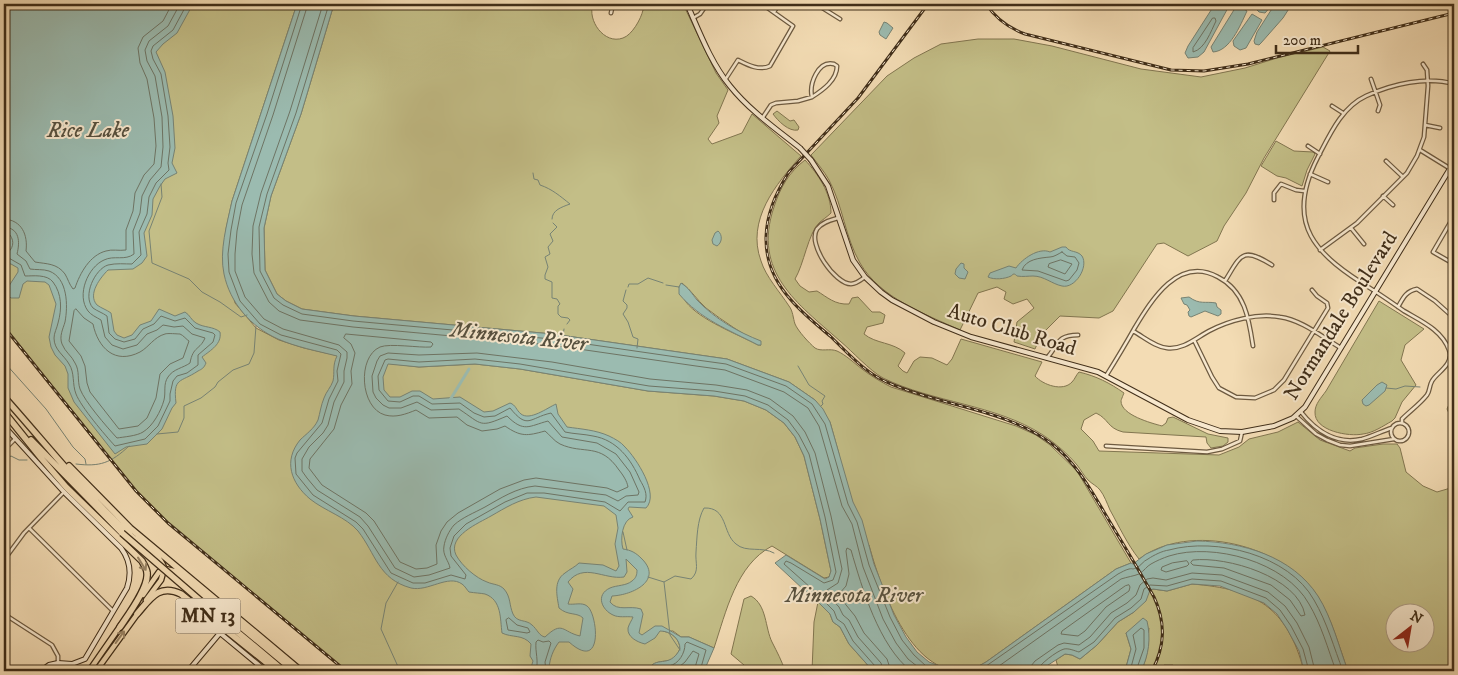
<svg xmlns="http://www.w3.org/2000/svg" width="1458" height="675" font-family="'IM FELL DW Pica',serif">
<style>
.green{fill:#c3be87;stroke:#827650;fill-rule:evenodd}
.water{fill:#9bbbb0;stroke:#778374;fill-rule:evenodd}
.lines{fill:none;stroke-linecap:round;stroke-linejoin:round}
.shore{stroke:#6e7464;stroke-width:1}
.stream{stroke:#778374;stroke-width:1}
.canal{stroke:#9bbbb0;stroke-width:3}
.street-casing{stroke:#6d5a40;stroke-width:5}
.secondary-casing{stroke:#402e19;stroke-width:6}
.primary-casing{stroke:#402e19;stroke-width:7}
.highway-casing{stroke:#402e19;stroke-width:8}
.street{stroke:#f7e8ce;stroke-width:2.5}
.secondary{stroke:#f7e8ce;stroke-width:4}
.primary{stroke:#f3dcb4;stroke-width:4.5}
.highway{stroke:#f3dcb4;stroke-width:5.5}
.rail-casing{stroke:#402e19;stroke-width:3}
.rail{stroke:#f7e8ce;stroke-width:1;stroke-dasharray:4;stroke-linecap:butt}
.secondary-bridge-casing{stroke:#402e19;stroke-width:6;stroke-linecap:butt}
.highway-bridge-casing{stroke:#402e19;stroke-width:8;stroke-linecap:butt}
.secondary-bridge{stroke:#f7e8ce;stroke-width:4}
.highway-bridge{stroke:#f3dcb4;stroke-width:5.5}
.oneway{stroke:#9a8566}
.labels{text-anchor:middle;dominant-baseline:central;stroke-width:4;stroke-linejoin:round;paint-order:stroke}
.shield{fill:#f7e8ce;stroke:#77664f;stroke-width:1}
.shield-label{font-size:20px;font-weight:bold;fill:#402e19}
.street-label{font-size:21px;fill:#402e19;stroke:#f7e8ce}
.water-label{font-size:22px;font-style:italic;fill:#57513f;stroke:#f7e8ce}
</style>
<rect width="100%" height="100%" fill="#f3dcb4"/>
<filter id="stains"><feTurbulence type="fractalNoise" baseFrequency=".004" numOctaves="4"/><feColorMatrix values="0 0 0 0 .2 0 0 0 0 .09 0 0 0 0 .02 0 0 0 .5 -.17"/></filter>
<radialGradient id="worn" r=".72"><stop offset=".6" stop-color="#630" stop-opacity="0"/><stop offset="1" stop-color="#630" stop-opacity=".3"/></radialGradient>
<path class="green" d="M4,4H297L232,201L226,229L223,254L235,303L256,328L279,340L304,348L352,359L419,367L475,364L520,369L648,391L714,396L744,401L766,410L784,423L795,437L804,456L820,519L831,571L829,577L824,578L772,546C736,565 726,612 714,648L689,637H681L673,631H663C672,633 680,639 680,649C671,667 665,657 652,665L662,671H345L169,523L144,500L4,325Z
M334,4H593C587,20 604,45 623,38C632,35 641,19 643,10L652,4H683L716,73L728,90L717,116L719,123L708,139L712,144L742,133L752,114L801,156C776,184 746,220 761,261C766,277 780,292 789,306C793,311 793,318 795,324C798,331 809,343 815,348C821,352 830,348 837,351C846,355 854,363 862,369C871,376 881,382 891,387L1016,426L1036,435L1050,445L1077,471L1131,563L1116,569L986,662C979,666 972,670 965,671C909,675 880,585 869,545L855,567L839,454L830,422L815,400L789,382L727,359L553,334L354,316L302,309L286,301L277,294L265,270L264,228L271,196L301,114ZM682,283C691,290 697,300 706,308C724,322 742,333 761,345H758C737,334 700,320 686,302C683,298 681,292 679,287Z
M978,39H1014L1052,46L1141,69L1201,77L1245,68L1277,58L1323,47L1330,51L1264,158L1246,193L1224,226L1217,241L1188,256L1164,243L1157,244L1113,311L1099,318L1060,316L1041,335L1035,349L1014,342L1017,322L1034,308L1027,299L1013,304L1004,299L1006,292L997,287L978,293L960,330C925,314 880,298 860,263C845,237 843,206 829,180C824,171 817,163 811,155L887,76L914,58L941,44Z
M777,111L790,121L794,120L799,127L798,130C789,132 778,121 773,114Z
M1276,141L1294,151L1313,152L1315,154L1307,170L1302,186L1286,178L1277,176L1261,166Z
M805,160C818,174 831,193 831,213C827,217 822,220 819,223C808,234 804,264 795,279L800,286L809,292L817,291C827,297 835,305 849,304L852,298L858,297L872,312H880L885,315L883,323L867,327L864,334C876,344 893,342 905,353L898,366L903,371L907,373L914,361L920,357L932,358L947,365L952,359L961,339L1042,362L1035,376C1043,385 1063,392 1072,382C1075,379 1076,375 1079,372C1096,376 1110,383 1124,393C1124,393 1121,400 1121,401C1121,415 1151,423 1162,426L1166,423L1168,418L1173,417L1208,434L1228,438V442L1223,446L1211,448L1207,443L1206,437L1123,432C1107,428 1109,419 1096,413L1084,420L1081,429L1093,441L1099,451L1219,455L1239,447L1249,439L1278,432L1298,422L1320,440L1350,451L1355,448L1383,444H1397L1400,448L1406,472L1423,486L1437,492L1454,487V521L1453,524L1454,526V671H1348C1339,647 1332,619 1318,597C1284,545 1190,521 1139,559C1127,544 1119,526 1110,510C1107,503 1104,495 1100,490C1097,486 1092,484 1088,480C1084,476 1081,470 1077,465C1068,454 1055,443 1043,435C995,404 934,403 883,378C869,370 853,352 840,341C797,303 752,272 774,207C780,188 789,172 805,160ZM1396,612H1426V642H1396Z
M1379,301L1424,329L1405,345L1401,360L1416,385L1402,402L1395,418L1392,421C1383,426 1373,433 1363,434C1349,437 1314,431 1315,412C1315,404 1321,398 1326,391Z
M1454,393V424L1447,409Z
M1192,584C1256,589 1287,607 1304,671H1171L1173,665H1164L1160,671H1141C1149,654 1147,646 1149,628L1126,633L1131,649L1125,671H1059L1056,660L1065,654L1072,655L1080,659L1097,645L1118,622L1134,612L1150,590L1153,589L1167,591Z
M751,596C767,605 765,628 772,642C777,652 782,661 785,671H751L731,654L744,599Z
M818,602L830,614L833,622L840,627L849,644L873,671H812L814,622Z"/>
<path class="water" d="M4,4H193L177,33L163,44L156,52L165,72L173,116L175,148L172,163L177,173L165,179L160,186L153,199L152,215L144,233L147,256L142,263L133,269L108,270C101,277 87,294 97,305C101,308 107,310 111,313L114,331L117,335L124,338L132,335L140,325L151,321L159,309L175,316L185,312C190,315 191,320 196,323C204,328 213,326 220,332C222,344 211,350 202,357L206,363C204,368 202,369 198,371C180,383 173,377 176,403L172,408L162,429L147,444L126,447L115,454L74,402L68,388V374L65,366L55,355L51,347L49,337L56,304L49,285L45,282L27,281L23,284L19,298H11L6,294L7,289L18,272V268L11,264L4,263V249L7,248L8,244L4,236Z
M297,4H334L301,114L271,196L264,228L265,270L277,294L286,301L302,309L354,316L553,334L727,359L789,382L815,400L823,409L830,422L853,502L862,520L874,564L894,615L906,637L917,652L929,662L953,671H873L849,644L840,627L833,622L830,614L818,602L817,600L804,590L775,563L786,555L825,579L829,577L831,571L820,519L804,456L795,437L784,423L766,410L744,401L714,396L648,391L520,369L475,364L419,367L388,364L383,377L384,390L390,397H400L412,391H420L433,399L460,397L484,412L493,411L510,403C516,405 516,410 521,414C530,421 547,408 556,404L558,414L567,427C581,429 596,430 609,436C615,439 621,442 625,447C636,458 660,494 646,508L629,507L628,509L633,517C622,520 620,539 623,549C631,550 636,553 641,558C664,580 633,595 612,596L610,602C618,612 629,605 641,609L643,614L639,633L642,635L655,626H662L681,637H689L714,648L704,671H648C655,654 669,670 680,649C680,639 671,631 660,631L655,638L645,644C637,642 627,637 628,628C629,624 632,620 633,617C626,616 619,618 613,615C602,610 595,595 610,588C617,585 626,586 632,581C636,578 637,575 637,570L626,559L627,572L624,577C604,580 584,562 568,582L573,589L568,604C574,605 582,602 587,606C597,612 605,674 569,642H559C553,650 550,658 549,668L555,671H530L533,661L530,656L531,644C523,634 512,638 502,633C500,619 502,600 485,594C480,593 475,593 469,592C467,590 465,586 462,584C448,574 428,592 411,588C378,579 376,554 358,531C346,517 325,511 310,499C291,483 283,461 300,440C306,434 314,429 318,420C320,413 321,405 324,398C326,392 331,387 333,381C335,372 332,366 337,356C317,351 296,347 278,339C251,327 230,303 224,274C219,251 227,224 232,201ZM536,497L604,506L616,515L618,528L615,544L619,566L616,571L603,565L579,563C575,567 570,569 565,573C553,581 557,596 559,608C568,616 577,612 583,618L580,636C562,632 563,620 545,637C539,636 537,629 532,625C526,619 517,623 513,614C509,605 511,597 504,589C499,584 494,585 487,582C476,578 462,566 456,555C447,536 479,523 491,516C505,508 519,499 536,497Z
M1215,4H1228L1229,6L1204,52L1198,57L1188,58L1185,53L1188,46Z
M1257,4H1273L1265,13L1259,12L1256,9Z
M1275,4H1292L1283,18L1261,43L1259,45L1255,44L1254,41L1257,32Z
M1237,5L1247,11C1240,26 1230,51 1213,52L1211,47Z
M1252,14L1262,20L1246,48L1240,50L1234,46L1233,41Z
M884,22L887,23L893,28L886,39L880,35L879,32Z
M718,231C723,235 722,243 717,246L713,244L712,240L715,233Z
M1062,247H1066C1070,253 1077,250 1082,256C1089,267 1075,289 1062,286C1052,284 1044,276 1033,276C1028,276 1023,277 1017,276C1016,275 1015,274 1014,274C1012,274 1012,276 1011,276C1005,279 994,280 988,277L990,273L1009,266L1016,268C1022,259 1039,247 1050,252Z
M961,263L964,264V268L968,272L965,279L959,278L955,274L956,269Z
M681,283C689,288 692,294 697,300C715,319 738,332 761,341V345H758C729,330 700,319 679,294V287Z
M1189,297C1200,305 1205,301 1216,303L1217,307L1221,310V314L1218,316L1205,311L1191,317L1189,316L1188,312L1190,310L1187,305L1184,304L1181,298Z
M1382,382L1387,385L1385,391L1369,405L1366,406L1363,404L1362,400L1377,385Z
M1197,541C1242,542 1292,556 1318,596C1332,618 1339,647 1348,671H1304L1299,651L1287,629L1277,614L1264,603L1220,586L1192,584L1167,591L1153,589L1150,590L1146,601L1134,612L1118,622L1097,645L1080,659L1072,655L1065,654L1039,671H964L973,669L986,662L1116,569L1131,563L1133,564L1146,554L1167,545Z
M1143,618L1147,621C1151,638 1149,655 1141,671H1125L1131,649L1126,633Z"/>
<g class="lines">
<path class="shore" d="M302,4L267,114L236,203L231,230L228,254L229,272L240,301L260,324L281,335L337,350L341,354L337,371L338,381L329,399L322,423L297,453L295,458L296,474L313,495L356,522L363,529L391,573L413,583H425L451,575L465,579L466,575L451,556L450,548L454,536L466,524L505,502L527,493H544L605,502L620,511L628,502H645C648,494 644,487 640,480C631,459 617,440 593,436C584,434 574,434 565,432L551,413C529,418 528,430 510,408L495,416L484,417L474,413L460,403L432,404L419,396H413L400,402L388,401L379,390L378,376L385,360L388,359L419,362L475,359L520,364L649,386L714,391L745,396L768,405L788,420L799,435L809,454L825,517L836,572L833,580L824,583L791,563L786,561L784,564L820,596L823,600L834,611L837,619L844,624L853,641L875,666L877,671
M308,4L273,115L242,205L237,231L235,254V271L245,297L264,319L283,329L339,345L347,352V358L344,371V382L334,402L328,425L323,433L309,447L302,459V471L307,478L317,490L360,517L368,526L395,568L414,577L429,575L450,568C449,561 442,555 444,546C445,539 449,531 454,525C463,517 474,513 485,507C501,498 516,488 535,486L606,495L618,501L626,496L638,495L639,492L630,472L616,454L597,443L562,437L548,421C529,426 524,433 507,416C479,428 483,425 459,409L431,410L417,402L401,408H389L383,405L376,398L373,392L372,376L377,361L380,356L388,353L419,355L477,353L552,362L650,379L716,385L747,390L770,399L793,416L805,432L815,453L831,516L842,569L838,583L827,590L826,593L839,607L843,615L849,620L858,637L881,663L883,671
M323,4L290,111L261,193L253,226L252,254L254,273L269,302L279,311L300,320L353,327L551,345L696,366L725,370L784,392L808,408L819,426L842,506L852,524L863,567L883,619L896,643L908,659L923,671
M329,4L296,113L267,194L259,227L260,271L274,298L283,305L302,314L353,321L552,339L697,360L726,364L786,386L812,404L825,424L848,504L857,522L869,565L890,617L902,640L914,655L926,666L938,671
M1213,18H1215L1216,21C1211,31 1205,49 1193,52V48Z
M4,219C22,220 28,235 26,251L35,262C46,264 57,263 65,274C68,279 69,284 73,289L75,288C80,273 90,255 106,251C112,249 119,251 126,250V230L133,211L135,193L144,175L154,164L156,146L154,118L147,79L140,63L138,48L143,37L163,21L172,4
M4,227C20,228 20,242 17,254L26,261L30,269C36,270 43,269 49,271C68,278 68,306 65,322C63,329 59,336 62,344C65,352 72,356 75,363C80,371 77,380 80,389C85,402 106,426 117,438C123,437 137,436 143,432C153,426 161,411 164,400C166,392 163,384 168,377C173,369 183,368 190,363C193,346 200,350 205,338L192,334L183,326L174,327L163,325L157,330L147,334L137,345L123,349L112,345L105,337L101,320C96,317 91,315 88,311C76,295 88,267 104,260C114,255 125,261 134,254L133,231L140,213L142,196L150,180L161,167L163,147L162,117L155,76L147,61L145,50L149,41L168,26L180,4
M4,233L10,235C15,242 13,249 6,254L7,257L21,265L25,276C33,276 47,274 53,282C62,294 62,309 58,323C57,328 54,333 54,338C54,350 64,355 69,364C75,373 72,384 76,394C81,407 105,435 115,446L145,439L158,426L170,401V394L173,381L177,376L187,373L198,365V355L213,342L215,335L213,333L195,328L185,318L175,321L161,316L154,324L143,329L135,339L124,342L115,339L109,333L107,316C103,313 97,311 93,308C82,296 95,269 108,265C116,263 125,264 132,264L141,255L139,232L147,214L149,197L156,183L169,170L168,163L170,147L168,116L161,74L153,59L151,51L153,46L173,30L187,4
M1062,252L1067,256L1075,257L1079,263L1077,270L1069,280L1066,281L1038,271L1022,270C1026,259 1040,258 1050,257C1054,257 1058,254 1062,252Z
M1061,260L1072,264L1065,274L1048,267L1049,264Z
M76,309L84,318L93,324C98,348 115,365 140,352C149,347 154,337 165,334C167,333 178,334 180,334C183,335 187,340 189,341L183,358L170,364L160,374L156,398L147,418L138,426L119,429L90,392L87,383L85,366L81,356L69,341L74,311Z
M346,334L431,342L433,344L431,347C419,348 390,343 380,347C357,357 360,408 385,415C396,418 406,414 416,410L429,418L457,417L467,425L482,431L497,429L505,426C521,437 527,436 545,431C550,435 554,441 560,444C584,455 600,442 619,470C623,475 627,481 628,487L617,492L607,488L536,478L524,480L500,489L458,513L447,522L441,531L436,545L437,564L427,568L416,569L400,562L374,521L366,513L322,485L309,468L310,459L334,429L341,405L352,384L351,371L355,353L351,344L344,338Z
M1193,560C1227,556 1298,577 1305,615L1301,616L1290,600L1271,585L1224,568L1193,565L1191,563Z
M1187,561L1189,564L1187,566L1166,572L1161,570L1162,567L1172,563Z
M1129,585L1130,587L1129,591L1106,607L1085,631L1078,636L1061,634L1062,631L1125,586Z
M509,618L517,625L528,628L530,632L527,633L508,630L506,620Z
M536,671C539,661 535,652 536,642L538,640L543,642L549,641L551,643L545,662L546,671
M653,671C658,666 662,668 669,666C679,664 685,653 685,644L687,642L706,650L700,671
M674,671L685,662L693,651L699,654L694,671
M891,671L887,659L864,633L855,616L838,595L846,586L849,574L846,551L847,548L851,550C862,588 879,646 911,671
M979,671L1118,574C1122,572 1125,570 1129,569C1134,568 1131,570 1136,568C1141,566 1143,561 1148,559C1154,555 1162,551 1169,550C1216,537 1289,555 1314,600C1327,622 1334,648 1343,671
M992,671L1121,579C1127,577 1134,576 1139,574C1144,571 1147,566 1151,564C1156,561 1163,558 1169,556C1213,542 1286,562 1309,604C1321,624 1328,649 1336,671
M1030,671L1031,666L1035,661L1058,645L1064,643L1079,645L1090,637L1111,613L1127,603L1136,595L1140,585L1147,579L1153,578L1166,580L1192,573L1222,575L1268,592L1285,606L1297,623L1309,647L1315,671
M1037,671C1038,665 1057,651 1064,649C1069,648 1075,651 1079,652L1094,642L1115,618L1131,608L1141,599L1144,589L1150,585L1167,586L1192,579L1221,581L1266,598L1280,610L1291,626L1303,649L1309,671
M1130,671L1136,649L1133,635L1141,628L1144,630V648L1136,671"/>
<path class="stream" d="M533,173L534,179L538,180L540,185C552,189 560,196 570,204C562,207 552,210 552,219
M161,184L162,197L149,231L152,263L189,279L202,292L220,302L241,317L247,315
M553,223L557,227L550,234L553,241L548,247L550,254L545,257L548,267L545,275V279L552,282V298L557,299L560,304L558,306V314L561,317L568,318L570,320L567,324
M666,285L679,287
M628,287L629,284H638L648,278L663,283
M626,290L623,301L627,305V308L623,314L628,322L633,337L638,339L637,348
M563,336L564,329
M4,362L46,409L73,447L85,459L86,464
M798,366L809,385L825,396L822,401L823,404L821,406
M1386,388L1396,389L1405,386L1420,387
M157,434L178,432L184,418V406L201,398L215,387L218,382L233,370L249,364L254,353L256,326
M4,455L7,458L11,456L19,460H27
M76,464C100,467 111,463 129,446
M623,532L627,550
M648,577L664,582L675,576L691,579C700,571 695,563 696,552C697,538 697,520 704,508C728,507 722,533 736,544C746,553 762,546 774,553
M398,582L386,603L381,629L400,671
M664,582L670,635L680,650"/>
<path class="canal" d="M450,400L469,369"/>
<defs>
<path id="street" d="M816,4L840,19
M774,12L779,4
M611,13L613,4
M693,18L700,14L707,4
M1371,79L1380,105L1378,111
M725,80L738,60C748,65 759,71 770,66L793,26L762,4
M1332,106L1343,113
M763,117L771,105L776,103L798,101L812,97C809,84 818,60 834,64L837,66C837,80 823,90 812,97
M1425,125L1440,128
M1308,146L1320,154
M1420,150L1454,171
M1386,161L1403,177
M1310,174L1328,182
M1383,196L1393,205
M1274,200V193L1281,184L1296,190L1304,191
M1454,216L1433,252L1454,264
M838,218C831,220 822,222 817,229C807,244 835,284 851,284C856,284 861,280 865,277
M1351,228L1364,244
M1320,250L1357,223L1407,173L1417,156L1424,137L1428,86L1427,70L1423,64
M1225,281C1241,255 1242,246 1272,265
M1398,307C1403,298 1406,291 1417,289L1435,301L1454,318
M1133,331C1144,337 1155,347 1167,348C1183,350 1196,338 1209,331C1230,320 1257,313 1280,317C1302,320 1322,337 1341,348
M1194,340L1212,377L1219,388L1236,397L1255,398L1274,390L1284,380L1328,308L1327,303L1317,296L1312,290
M1047,358C1059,344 1057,335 1078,335
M1106,376C1116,360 1125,345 1134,329C1151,301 1178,255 1218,277C1245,291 1249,319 1253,346
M1301,412C1316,431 1337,445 1362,439C1373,436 1382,431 1392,428
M1296,416L1316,434L1327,440L1340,445L1350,446L1394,439
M1391 432a9 9 0 1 1 18 0a9 9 0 1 1-18 0Z
M1402,423V419C1410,411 1420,404 1427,395C1430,391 1429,386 1432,381C1437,372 1454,365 1449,350C1442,330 1421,321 1404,311C1394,304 1384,297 1373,290C1316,255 1283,225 1318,157C1330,134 1342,107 1366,96C1392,84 1426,76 1454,84
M1106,446L1207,452L1222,449L1240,441L1242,432
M7,447L15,439
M29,528L113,611
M4,560L24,533L64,492
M4,614L52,645L58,656V663"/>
<path id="secondary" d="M687,4C699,31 711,63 730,86C749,110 776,129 800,148
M811,160L828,186L853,260L865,277L881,292L892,300L934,322L971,337L1098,372L1188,420L1220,431L1242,432L1274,426L1293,418L1305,407L1454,162
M4,426L64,492L121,548C130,560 132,573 127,588L85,659L72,664L58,663L49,665L41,671
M188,671L220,633L266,671"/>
<path id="primary" d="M143,595L159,572L164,569
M146,600L161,580L164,569
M89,671L121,625
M96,671L138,613"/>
<path id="highway" d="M4,397C46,444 85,494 132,537C143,546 160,555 164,569L175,572L294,671
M4,412L41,458L66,487L142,561C144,565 147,569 147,573C149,587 128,615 120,627
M31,440L122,533
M69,466L130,528L301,671
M137,614C150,599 159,583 181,594L277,671
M217,615L284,671"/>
</defs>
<use href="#street" class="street-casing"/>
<use href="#secondary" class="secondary-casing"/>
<use href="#primary" class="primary-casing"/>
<use href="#highway" class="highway-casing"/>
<use href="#street" class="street"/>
<use href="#secondary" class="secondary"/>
<use href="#primary" class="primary"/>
<use href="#highway" class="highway"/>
<defs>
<path id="rail" d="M928,4L858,98L789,172C761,215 755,260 791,300C802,313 817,325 830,336C848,353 865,373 889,383C941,406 1006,409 1052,444C1078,464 1093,494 1110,522C1125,547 1140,572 1154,597C1166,623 1165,646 1152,671
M986,4C996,19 1009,28 1025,34L1171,70L1204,71L1248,64L1454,13
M4,327L136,491L168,523L346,671"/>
</defs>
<use href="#rail" class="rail-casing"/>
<use href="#rail" class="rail"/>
<defs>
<path id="secondary-bridge" d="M800,148L811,160"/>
<path id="highway-bridge" d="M122,533L217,615"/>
</defs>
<use href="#secondary-bridge" class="secondary-bridge-casing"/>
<use href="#highway-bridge" class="highway-bridge-casing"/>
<use href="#secondary-bridge" class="secondary-bridge"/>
<use href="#highway-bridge" class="highway-bridge"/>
</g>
<defs><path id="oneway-shaft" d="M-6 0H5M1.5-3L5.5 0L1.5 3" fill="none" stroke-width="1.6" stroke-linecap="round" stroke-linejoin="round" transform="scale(1.25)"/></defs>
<g class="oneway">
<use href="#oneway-shaft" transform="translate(142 564) rotate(58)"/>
<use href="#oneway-shaft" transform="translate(120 637) rotate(-54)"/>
</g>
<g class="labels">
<rect class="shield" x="175.5" y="598.5" width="65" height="35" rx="4"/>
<g class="shield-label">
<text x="208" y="616">MN 13</text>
</g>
<g class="street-label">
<text transform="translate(1341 316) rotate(-58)">Normandale Boulevard</text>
<text transform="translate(1012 330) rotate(17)">Auto Club Road</text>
</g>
<g class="water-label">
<text x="88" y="130">Rice Lake</text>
<text transform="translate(519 337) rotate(6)">Minnesota River</text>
<text x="854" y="595">Minnesota River</text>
</g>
</g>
<rect width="1458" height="675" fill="none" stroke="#f3dcb4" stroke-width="20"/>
<rect x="5" y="5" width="1448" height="665" fill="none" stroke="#402e19" stroke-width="2.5"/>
<rect x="10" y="10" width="1438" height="655" fill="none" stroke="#402e19"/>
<g transform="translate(1410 628) rotate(31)"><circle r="24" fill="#f7e8ce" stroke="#ae9e86"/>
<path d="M0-4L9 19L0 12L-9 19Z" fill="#8f2418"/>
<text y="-8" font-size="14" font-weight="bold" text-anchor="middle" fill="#402e19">N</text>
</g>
<path d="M1276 45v8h82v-8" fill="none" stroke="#402e19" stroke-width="2.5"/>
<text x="1283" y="45" font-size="15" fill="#402e19" stroke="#f7e8ce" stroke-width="4" paint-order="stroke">200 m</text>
<rect width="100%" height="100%" filter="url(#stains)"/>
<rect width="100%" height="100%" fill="url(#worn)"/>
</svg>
